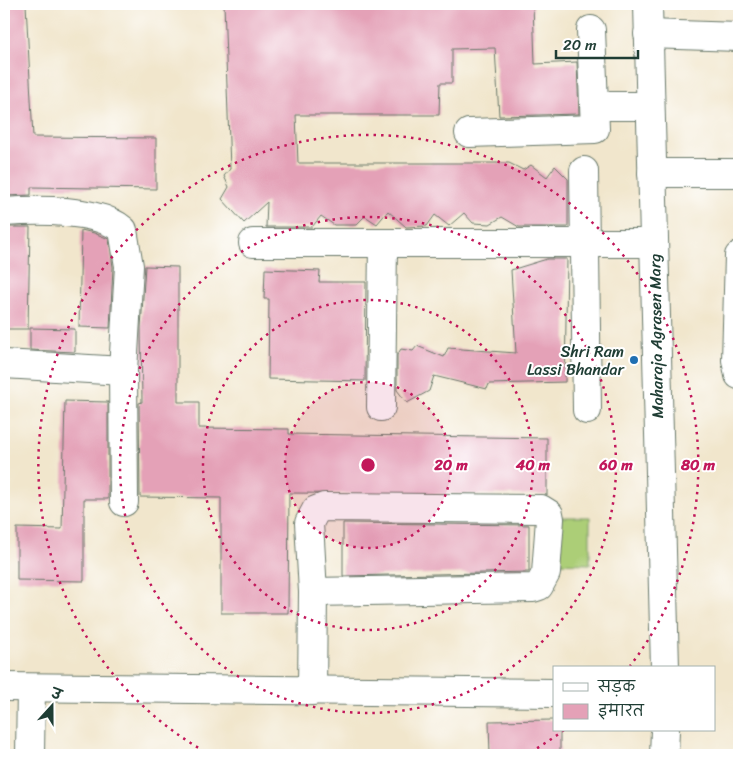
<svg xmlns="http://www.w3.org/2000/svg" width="743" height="759" font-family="Sriracha,'Playpen Sans Deva',sans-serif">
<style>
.green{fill:#acce77;stroke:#668656}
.building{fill:#e4a1b7}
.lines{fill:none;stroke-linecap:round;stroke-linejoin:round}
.minor-casing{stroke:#687869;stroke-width:30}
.tertiary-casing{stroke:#687869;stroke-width:30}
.minor{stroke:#fff;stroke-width:28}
.tertiary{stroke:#fff;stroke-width:28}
.ring{fill:none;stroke:#c2185b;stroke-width:2.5;stroke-dasharray:2.5 5}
.poi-dot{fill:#1f6fb2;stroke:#fff;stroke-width:2}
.labels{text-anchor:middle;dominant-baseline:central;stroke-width:4;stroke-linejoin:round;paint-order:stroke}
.street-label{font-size:16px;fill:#1f3d34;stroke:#fff}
.poi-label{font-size:16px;fill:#1f3d34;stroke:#fff;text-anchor:end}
.centre{fill:#c2185b;stroke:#fff;stroke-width:2.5}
.ring-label{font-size:15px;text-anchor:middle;font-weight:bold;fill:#c2185b;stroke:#fff;stroke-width:4;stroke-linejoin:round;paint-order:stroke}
</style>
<rect width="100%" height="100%" fill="#fff"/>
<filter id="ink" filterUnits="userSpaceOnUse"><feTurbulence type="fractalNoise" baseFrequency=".02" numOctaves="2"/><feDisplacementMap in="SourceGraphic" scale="10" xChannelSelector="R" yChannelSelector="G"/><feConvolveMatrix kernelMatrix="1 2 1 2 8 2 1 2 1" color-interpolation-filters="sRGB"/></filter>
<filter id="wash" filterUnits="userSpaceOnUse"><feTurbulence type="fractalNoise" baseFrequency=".0096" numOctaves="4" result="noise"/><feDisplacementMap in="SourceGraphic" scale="20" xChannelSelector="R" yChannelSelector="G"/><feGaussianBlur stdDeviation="1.12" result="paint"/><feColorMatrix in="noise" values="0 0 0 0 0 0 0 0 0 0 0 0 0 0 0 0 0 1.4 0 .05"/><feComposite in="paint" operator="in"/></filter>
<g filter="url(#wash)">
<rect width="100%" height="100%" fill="#f1e6cc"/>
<path class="green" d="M551,517H590V564L554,563Z"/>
<g id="blocks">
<path class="building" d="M4,4H26L33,137L156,138V189L31,187V195L4,196Z
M224,4H533L535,64L577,62L579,114L499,116L495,48L452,49V83H440L439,115H296L298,163H509L523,170L531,165L547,177L555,166L568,179V227H519L502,217L490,224L473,223L464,213L449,226L435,215L427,226L406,227L388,211L377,224L365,216L356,225H334L321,216L312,227H266L267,202L244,223L222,199L229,187L224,176L230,169Z
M4,227H30L28,329H4Z
M81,230L94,233L109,239L113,267L110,328L79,327Z
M547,259H567L565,382L489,384L487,389L434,376L429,391L407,403L397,390V355L401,349L413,351L417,346L444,357L448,348L516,353L511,270Z
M145,266L178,267V402H199V428L289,429V434L547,438V495L289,493L288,613H221V498L140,497L139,403L142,402L141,328Z
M265,269L320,271L319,282H366L365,381L268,379L269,299H264Z
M30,328L75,329V352L30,350Z
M65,401L108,402V499H84V581L17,580V528L62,529Z
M343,523L529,525V572L343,576Z
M554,720V730H560V754L490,755L489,721Z"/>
</g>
</g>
<g filter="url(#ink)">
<use href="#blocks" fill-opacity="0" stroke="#687869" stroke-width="1"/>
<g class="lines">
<defs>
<path id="minor" d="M648,34L739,37
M595,106H650
M469,133L595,129L591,30
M584,171L587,410
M652,173H739
M4,212C35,210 98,208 123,230L129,266L123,371
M253,243H654
M739,256L736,360L739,375
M4,364L123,371L124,502
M381,407L383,243
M312,691L313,592L309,523L316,510L324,507L541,509L549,514L550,519L546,573L539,586L533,588L313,592
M30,755L31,688"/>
<path id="tertiary" d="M648,4L665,668
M4,687L554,693
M664,755L665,730"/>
</defs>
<use href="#minor" class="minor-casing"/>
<use href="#tertiary" class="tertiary-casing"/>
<use href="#minor" class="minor"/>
<use href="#tertiary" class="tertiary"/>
</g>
</g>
<circle cx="368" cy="465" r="83" fill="#c2185b" fill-opacity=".12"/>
<g class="ring">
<circle cx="368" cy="465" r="83"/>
<circle cx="368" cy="465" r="165"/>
<circle cx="368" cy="465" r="248"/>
<path d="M564 730A330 330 0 0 1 525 755M211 755A330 330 0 1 1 630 666"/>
</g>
<circle class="poi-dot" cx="634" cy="360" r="5"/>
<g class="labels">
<g class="street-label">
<text transform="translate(656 336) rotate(-91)">Maharaja Agrasen Marg</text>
</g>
<g class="poi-label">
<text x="624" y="351">Shri Ram<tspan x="624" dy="18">Lassi Bhandar</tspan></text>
</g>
</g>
<circle cx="368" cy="465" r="8" class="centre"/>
<g class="ring-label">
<text x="451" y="470">20 m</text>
<text x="533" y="470">40 m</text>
<text x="616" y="470">60 m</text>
<text x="698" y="470">80 m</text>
</g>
<rect width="743" height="759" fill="none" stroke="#fff" stroke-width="20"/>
<rect x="553" y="666" width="162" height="65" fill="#ffffff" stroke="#a5b1ae"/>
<rect x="563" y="683" width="25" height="8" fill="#ffffff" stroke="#a5b1ae"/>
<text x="598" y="692" font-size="15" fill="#1f3d34">सड़क</text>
<rect x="563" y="704" width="25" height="15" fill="#e4a1b7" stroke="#a5b1ae"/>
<text x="598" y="716" font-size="15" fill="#1f3d34">इमारत</text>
<g transform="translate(52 706) rotate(21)" stroke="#ffffff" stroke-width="4" paint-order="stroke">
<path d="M0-4L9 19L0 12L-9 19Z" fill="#1f3d34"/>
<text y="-8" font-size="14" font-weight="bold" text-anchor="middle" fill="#1f3d34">उ</text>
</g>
<path d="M556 50v8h82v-8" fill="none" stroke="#1f3d34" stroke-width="2.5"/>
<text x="563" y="50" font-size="15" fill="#1f3d34" stroke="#ffffff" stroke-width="4" paint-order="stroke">20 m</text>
</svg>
